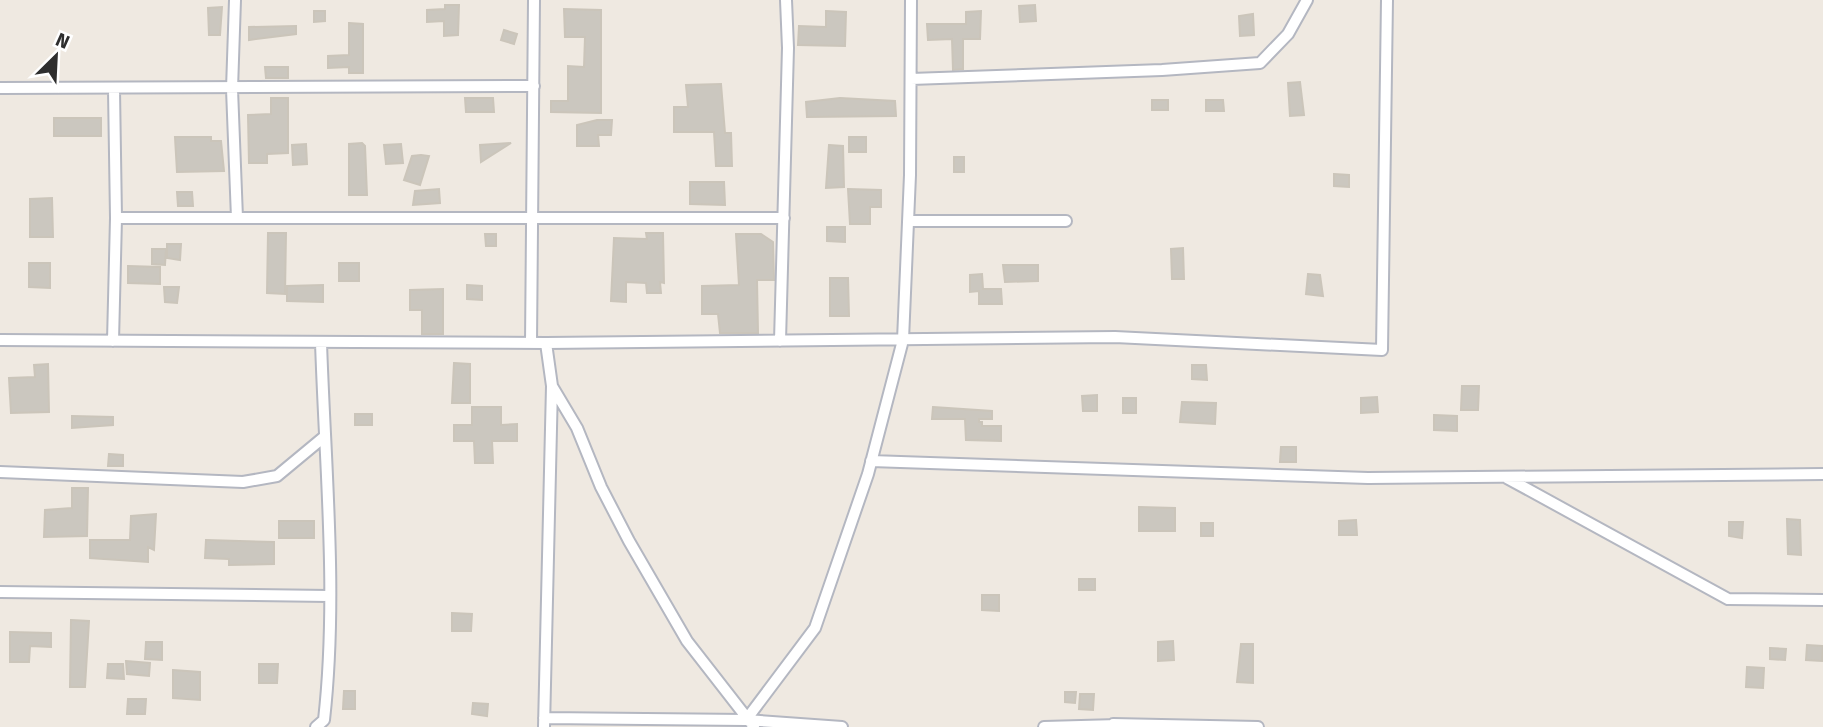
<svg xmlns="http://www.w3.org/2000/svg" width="1823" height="727" font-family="'Fira Sans',sans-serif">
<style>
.building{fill:#cbc7bf;stroke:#cbc5ba;stroke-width:2}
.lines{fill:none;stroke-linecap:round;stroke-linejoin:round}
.street-casing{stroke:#b4b7c1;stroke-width:14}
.street{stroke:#fff;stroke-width:10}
</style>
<rect width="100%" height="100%" fill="#efe9e1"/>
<path class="building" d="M445,5H459L458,35L444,36V21L427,22V10L445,9Z
M1035,5L1036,21L1020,22L1019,6Z
M222,7L220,35H209L208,8Z
M564,9L601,10V113L551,112V101H568V66L584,67L585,37H565Z
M314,11H325V21L314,22Z
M826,11L846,12L845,46L798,45L799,26L826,27Z
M981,11L980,39H963V69L953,70L952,39L928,40L927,24H966V12Z
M1253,14L1254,35L1240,36L1239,16Z
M349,23L363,24V73H349V67L328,68V56L349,55Z
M296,26V34L249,40V27Z
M504,30L517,34L514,44L501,40Z
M265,67H288V78H266Z
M1300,82L1304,115L1290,116L1288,83Z
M721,84L725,133H731L732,166H716L714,132H674V107H688L686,85Z
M271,98H288V153L267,154V163H249L248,115L271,114Z
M465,98H493L494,112H466Z
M840,98L895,101L896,116L807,117L806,102Z
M1152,100H1168V110H1152Z
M1206,100H1223L1224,111H1206Z
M54,118H101V136H54Z
M597,120H612L611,135H598L599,146H577V125Z
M175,137H211V141H221L224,171L177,172Z
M849,137H866V152H849Z
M362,143L365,146L367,195H349V144Z
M511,143L481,162L480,145Z
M306,144L307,164L293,165L292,145Z
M401,144L403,163L386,164L384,145Z
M829,145L843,146L844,187L826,188Z
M421,155L429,156L420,185L404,180L412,156Z
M954,157H964V172H954Z
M1334,174L1349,175V187L1334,186Z
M690,182H724L725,205L690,204Z
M439,189L440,203L413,205L415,191Z
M848,189L881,190V207H870V224H850Z
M177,192H192L193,206H178Z
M52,198L53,237H30V199Z
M827,227H845V242L827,241Z
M268,233H286L285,294L267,293Z
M646,233H663L664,283L660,282L661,293H647L646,283L626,282V302L611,301L614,238L647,239Z
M485,234H496V246H486Z
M736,234H761L773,242L774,280H757L758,333H720L718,314H702V286L739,285Z
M167,244H181L180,260L167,258Z
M1183,248L1184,279H1172L1171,249Z
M152,249H166L165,265L152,264Z
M29,263H50V288L29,287Z
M339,263H359V281H339Z
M1003,265H1038V281L1005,282Z
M128,266L160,267V284L128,283Z
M982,274L983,289H1001L1002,304H979V291L970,292V275Z
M1308,274L1320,275L1323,296L1306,294Z
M830,278H848L849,316H830Z
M323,285V302L287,301V286Z
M467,285L482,286V300L467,299Z
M164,287H179L177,303L165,302Z
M443,289V334H422V310H410V290Z
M454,363L470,364V403H452Z
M48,364L49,412L11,413L9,378L35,377L34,365Z
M1192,365H1206L1207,380L1192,379Z
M1462,386H1479L1478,410H1461Z
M1097,395V411H1083L1082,396Z
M1377,397L1378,412L1361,413V398Z
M1123,398H1136V413H1123Z
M1182,402L1216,403L1215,424L1180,422Z
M472,407H501V425L517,424V441H492L493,463H475L474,441H454V425H472Z
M933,407L992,411V419H979V422H982V426H1001V441L966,440L965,419H932Z
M355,414H372V425H355Z
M1434,415L1457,416V431L1434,430Z
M72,416L113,417V425L72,428Z
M1281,447H1296V462H1280Z
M109,454L123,455V466H108Z
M72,488H88L87,536L44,537L45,510L72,508Z
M1139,507L1175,508V531H1139Z
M156,514L154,550L148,547V562L90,558V540H130L131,516Z
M1787,519L1800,520L1801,555L1788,554Z
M1356,520L1357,535H1339V521Z
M279,521H314V538H279Z
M1729,522H1743L1742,538L1729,536Z
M1201,523H1213V536H1201Z
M206,540L274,542V564L229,565V559L205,558Z
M1079,579H1095V590H1079Z
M982,595H999V611L982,610Z
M452,613L472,614L471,631H452Z
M71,620L89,621L85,687H70Z
M10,632L51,633V647L30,646L29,662H10Z
M1173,641L1174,660L1158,661V642Z
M146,642H162V660L145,659Z
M1241,644H1253V683L1237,682Z
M1807,645L1823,646L1822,661L1806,660Z
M1770,648L1786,649L1785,660L1770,659Z
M126,661L150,663L149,676L127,674Z
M108,664H123L124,679L107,678Z
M259,664H278L277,683H259Z
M1747,667L1764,668L1763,688L1746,687Z
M173,670L200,672V700L173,698Z
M344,691H355V709H343Z
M1065,692H1076L1075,703L1065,702Z
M1080,694H1094L1093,710L1079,709Z
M128,699H146L145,714H127Z
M473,703L488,704L487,716L472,714Z"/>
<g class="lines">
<defs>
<path id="street" d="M235,0L232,89L237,218
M911,79L1162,70L1260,63L1288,34L1307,0
M0,88L534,86
M116,218H784
M908,221H1066
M0,340L546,343L1115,337L1382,350L1387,0
M113,341L116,218L114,90
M780,341L788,48L786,0
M531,343L534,0
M552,386L577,428L601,487L629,541L687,641L754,727
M871,461L1368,478L1823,474
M0,472L243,482L277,476L324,437
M1507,478L1728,599L1823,600
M0,592L329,596
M544,718L746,720L842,727
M746,720L815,628L868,474L903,340L910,175L911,0
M1113,724L1258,727
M316,727L324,720C338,596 325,467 321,342
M544,727L552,386L546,343
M1044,727L1118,725"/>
</defs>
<use href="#street" class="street-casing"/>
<use href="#street" class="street"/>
</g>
<g transform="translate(56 56) rotate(24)" stroke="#ffffff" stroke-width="5" paint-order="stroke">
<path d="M0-5L12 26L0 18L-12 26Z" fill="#2e2e2e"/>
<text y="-10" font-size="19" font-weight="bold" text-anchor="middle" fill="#2e2e2e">N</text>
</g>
</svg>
